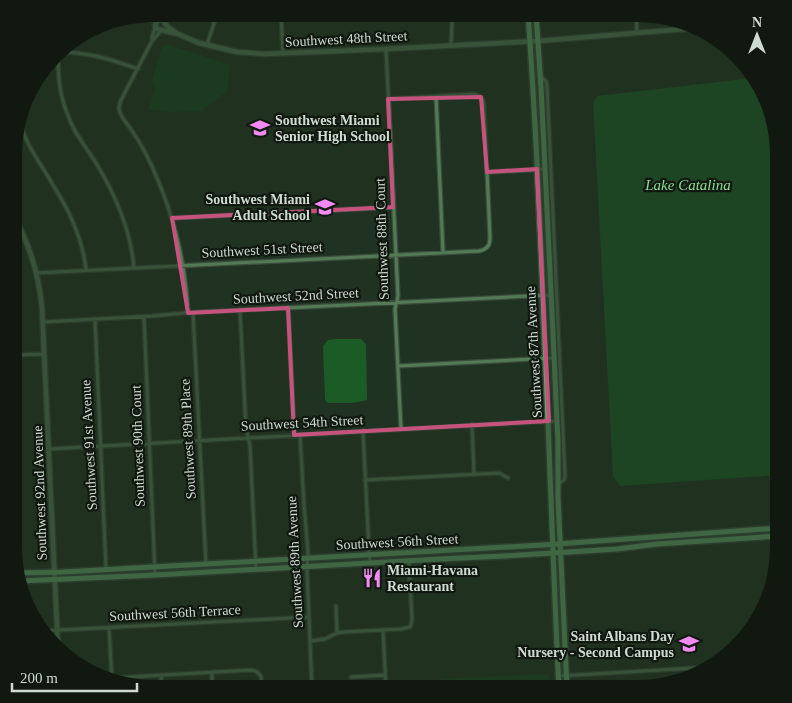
<svg xmlns="http://www.w3.org/2000/svg" width="792" height="703" font-family="'Times New Roman',serif">
<style>
.green{fill:#18451f}
.water{fill:#1a5b26}
.lines{fill:none;stroke-linecap:round;stroke-linejoin:round}
.minor-casing{stroke:#3c4d3d;stroke-width:5.5}
.tertiary-casing{stroke:#3c4d3d;stroke-width:7}
.secondary-casing{stroke:#3c4d3d;stroke-width:8}
.minor{stroke:#527b55;stroke-width:3}
.tertiary{stroke:#527b55;stroke-width:4.5}
.secondary{stroke:#63a76a;stroke-width:5}
.marked{fill:none;stroke:#c6527e;stroke-width:4;stroke-linejoin:round}
.labels{text-anchor:middle;dominant-baseline:central;stroke-width:4.5;stroke-linejoin:round;paint-order:stroke}
.street-label{font-size:14px;fill:#cfdbd0;stroke:#101810}
.poi-label{font-size:14px;font-weight:bold;fill:#cfdbd0;stroke:#101810;text-anchor:start}
.water-label{font-size:15px;font-style:italic;fill:#8ae093;stroke:#101810}
</style>
<rect width="100%" height="100%" fill="#203221"/>
<path class="green" d="M166,44L230,65L227,91L202,111L167,112L149,109L155,88L152,81L162,47Z
M549,674L550,689H438L437,679Z"/>
<path class="water" d="M357,14H419L417,21L369,18Z
M753,78L767,100L778,145V475L620,486L613,476L593,102L597,96Z
M337,339H361L366,344L367,397V400C356,404 342,403 330,403H328L325,400L323,346L328,340Z"/>
<g class="lines">
<defs>
<path id="minor" d="M281,14L283,53
M636,14L637,33
M160,20L167,14
M162,30L159,33L152,41L121,100C120,103 119,105 119,108C119,116 128,124 132,131C137,138 142,146 146,154C171,204 185,258 188,313
M152,41V37L155,28
M207,45L215,20
M451,46L452,22
M386,49L398,296L395,309L401,429
M58,52C58,74 59,93 67,113C73,132 86,147 96,163C115,194 131,232 134,268
M59,52C88,52 110,59 138,69
M540,76L546,81L547,86L565,476L564,480L559,483
M436,96L443,252
M19,121C27,147 40,162 53,185C69,210 83,240 86,270
M487,172L545,169
M172,218L393,207
M36,273L479,251C488,249 490,245 490,237L484,106C484,99 481,96 474,94L388,99
M288,308L294,435
M240,310L246,429L250,445L256,569
M193,313L206,564
M144,317L155,575
M95,319L106,570
M43,322L152,316L185,313L551,295
M15,355L44,354
M398,366L554,358
M472,425L474,474
M363,431L369,550L370,563
M300,435L304,505L308,552L307,571L312,689
M49,449L557,421
M365,480L499,473L508,478
M336,606L337,633
M109,628L112,681
M383,630L386,689
M42,631L309,617
M310,641L325,639L337,633L343,632L401,629L410,627L411,625L412,619L409,561
M693,668V678
M212,672V689
M161,675L162,689
M559,676L711,667
M351,677L385,675
M111,678L251,670C262,671 262,680 262,689"/>
<path id="tertiary" d="M139,16L147,19L162,20L168,27L178,34L199,43L237,52L265,54L386,49L538,41L697,28
M158,20L155,25L157,29L178,34
M16,220C31,248 39,277 42,308L58,648"/>
<path id="secondary" d="M528,14C544,239 548,464 559,689
M536,14L541,87L552,313L558,442V497L567,689
M18,573L63,572L543,545L778,528
M19,581L155,575L440,559L504,556L617,549L657,544L778,536"/>
</defs>
<use href="#minor" class="minor-casing"/>
<use href="#tertiary" class="tertiary-casing"/>
<use href="#secondary" class="secondary-casing"/>
<use href="#minor" class="minor"/>
<use href="#tertiary" class="tertiary"/>
<use href="#secondary" class="secondary"/>
</g>
<path d="M0 0H792V703H0ZM481,97L487,172L537,169L549,421L294,435L288,308L188,313L172,218L393,207L388,99Z" fill="#203221" fill-opacity=".55" fill-rule="evenodd"/>
<path class="marked" d="M481,97L487,172L537,169L549,421L294,435L288,308L188,313L172,218L393,207L388,99Z"/>
<defs>
<symbol id="school-bare" viewBox="-9 -9 18 18"><path d="M0-5L7-2L0 1L-7-2ZM-4 1L0 2.5L4 1V4Q0 6-4 4Z" fill="#f28af3" stroke="#101810" stroke-width="2.5" paint-order="stroke"/></symbol>
<symbol id="restaurant-bare" viewBox="-9 -9 18 18"><path d="M-5-6h1v4h1v-4h1v4h1v-4h1v5L-1.5 .5V6h-2V.5L-5-1ZM5-6V6H3V1.5H1.5Q1.5-4 5-6Z" fill="#f28af3" stroke="#101810" stroke-width="2.5" paint-order="stroke"/></symbol>
</defs>
<g fill-rule="evenodd">
<use href="#school-bare" x="246" y="114" width="28" height="28"/>
<use href="#school-bare" x="311" y="193" width="28" height="28"/>
<use href="#restaurant-bare" x="358" y="564" width="28" height="28"/>
<use href="#school-bare" x="675" y="630" width="28" height="28"/>
</g>
<g class="labels">
<g class="street-label">
<text transform="translate(346 39) rotate(-3)">Southwest 48th Street</text>
<text transform="translate(382 239) rotate(-92)">Southwest 88th Court</text>
<text transform="translate(262 250) rotate(-3)">Southwest 51st Street</text>
<text transform="translate(296 296) rotate(-3)">Southwest 52nd Street</text>
<text transform="translate(534 352) rotate(-93)">Southwest 87th Avenue</text>
<text transform="translate(302 423) rotate(-3)">Southwest 54th Street</text>
<text transform="translate(188 439) rotate(-93)">Southwest 89th Place</text>
<text transform="translate(89 445) rotate(-93)">Southwest 91st Avenue</text>
<text transform="translate(138 446) rotate(-92)">Southwest 90th Court</text>
<text transform="translate(40 493) rotate(-92)">Southwest 92nd Avenue</text>
<text transform="translate(397 542) rotate(-3)">Southwest 56th Street</text>
<text transform="translate(295 562) rotate(-93)">Southwest 89th Avenue</text>
<text transform="translate(175 613) rotate(-3)">Southwest 56th Terrace</text>
</g>
<g class="poi-label">
<text x="275" y="120">Southwest Miami<tspan x="275" dy="16">Senior High School</tspan></text>
<text x="310" y="199" text-anchor="end">Southwest Miami<tspan x="310" dy="16">Adult School</tspan></text>
<text x="387" y="570">Miami-Havana<tspan x="387" dy="16">Restaurant</tspan></text>
<text x="674" y="636" text-anchor="end">Saint Albans Day<tspan x="674" dy="16">Nursery - Second Campus</tspan></text>
</g>
<g class="water-label">
<text x="688" y="185">Lake Catalina</text>
</g>
</g>
<path d="M0 0H792V703H0ZM154 22H638A132 132 0 0 1 770 154V548A132 132 0 0 1 638 680H154A132 132 0 0 1 22 548V154A132 132 0 0 1 154 22Z" fill="#101810" fill-rule="evenodd"/>
<g transform="translate(757 35)" stroke="#101810" stroke-width="4" paint-order="stroke">
<path d="M0-4L9 19L0 12L-9 19Z" fill="#cfdbd0"/>
<text y="-8" font-size="14" font-weight="bold" text-anchor="middle" fill="#cfdbd0">N</text>
</g>
<path d="M12 683v8h125v-8" fill="none" stroke="#cfdbd0" stroke-width="2.5"/>
<text x="20" y="683" font-size="15" fill="#cfdbd0" stroke="#101810" stroke-width="4" paint-order="stroke">200 m</text>
</svg>
